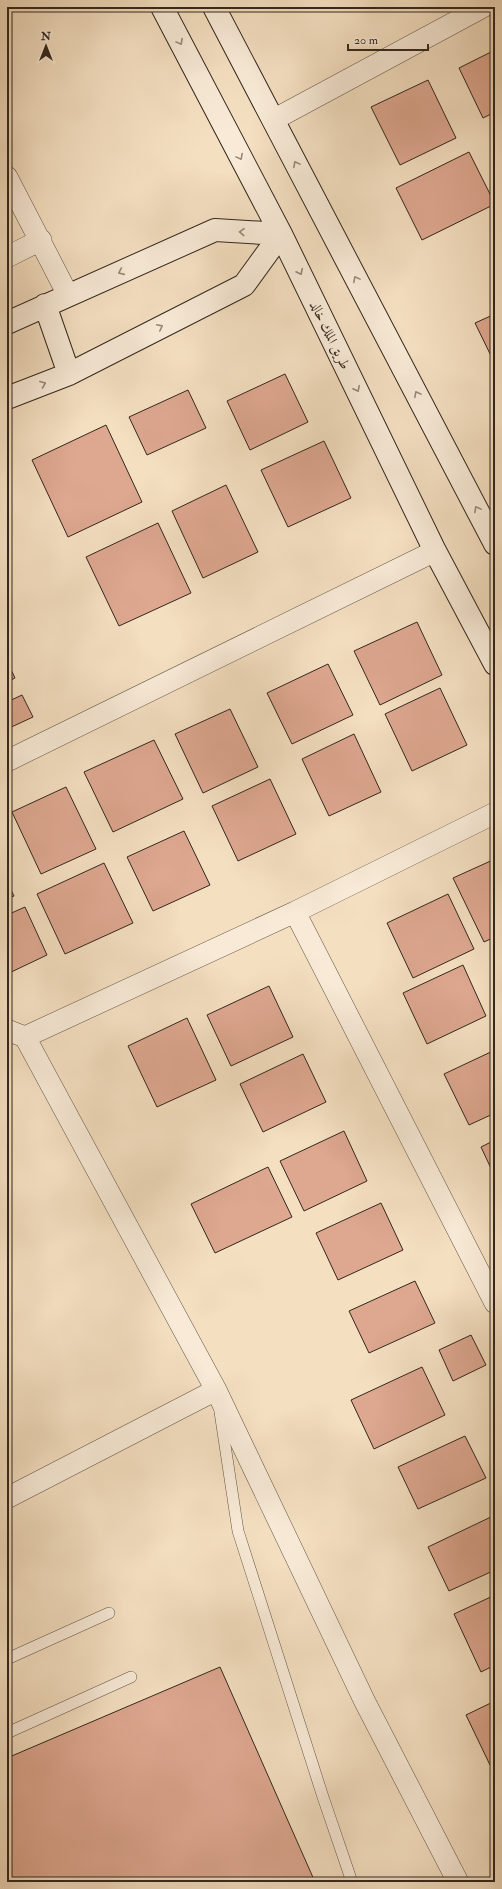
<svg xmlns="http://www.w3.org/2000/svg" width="502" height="1889" font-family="'IM FELL Double Pica',Amiri,serif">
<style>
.building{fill:#dda790;stroke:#33271c}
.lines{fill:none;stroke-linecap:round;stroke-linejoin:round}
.lane-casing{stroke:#635545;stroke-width:12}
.street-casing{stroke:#635545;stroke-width:22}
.secondary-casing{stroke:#33271c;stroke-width:24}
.lane{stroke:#f8ead7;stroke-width:11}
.street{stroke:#f8ead7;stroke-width:21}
.secondary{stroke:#f8ead7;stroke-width:22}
.oneway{stroke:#96887a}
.labels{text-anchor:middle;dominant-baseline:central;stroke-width:3;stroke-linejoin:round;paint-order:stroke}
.street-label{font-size:14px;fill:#33271c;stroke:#f8ead7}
</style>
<rect width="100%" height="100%" fill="#f4dfc1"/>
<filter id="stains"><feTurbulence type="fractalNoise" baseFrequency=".005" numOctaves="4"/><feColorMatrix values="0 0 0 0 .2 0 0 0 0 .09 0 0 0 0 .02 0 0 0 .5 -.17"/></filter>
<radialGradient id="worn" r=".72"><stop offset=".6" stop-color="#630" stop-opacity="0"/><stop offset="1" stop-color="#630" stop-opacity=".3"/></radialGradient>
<path class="building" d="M495,50V112L483,118L459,68Z
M428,80L456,138L400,165L371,107Z
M469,152L495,204L422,240L396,188Z
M495,314V364L475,323Z
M285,374L308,422L250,450L227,401Z
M188,390L206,428L147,455L129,417Z
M106,425L142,502L68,537L32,460Z
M324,441L351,498L288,527L261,470Z
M226,485L258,552L203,578L172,511Z
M158,523L191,593L119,626L86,557Z
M417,622L442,675L380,705L354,651Z
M7,661L15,678L7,682Z
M328,664L353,715L292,744L267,693Z
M440,688L467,745L412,771L385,714Z
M22,695L33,717L7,729V702Z
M230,709L258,767L203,793L175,734Z
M354,734L381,792L329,816L302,759Z
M154,740L183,799L113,832L84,772Z
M270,779L296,834L238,861L212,806Z
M66,787L96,849L41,874L12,812Z
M184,831L210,885L153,911L127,857Z
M495,859V937L484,942L453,878Z
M104,863L133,923L65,954L37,894Z
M7,882L14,896L7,899Z
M448,894L474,949L413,978L387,923Z
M25,907L47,955L7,974V915Z
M463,965L486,1016L427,1044L403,993Z
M269,986L293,1037L231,1066L207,1015Z
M187,1018L216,1080L157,1107L128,1046Z
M495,1050V1113L469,1125L444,1074Z
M303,1054L326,1102L263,1132L240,1084Z
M344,1131L367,1181L304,1211L280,1161Z
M495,1140V1177L481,1147Z
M268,1167L292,1217L215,1253L191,1204Z
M381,1203L403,1250L338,1280L316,1233Z
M415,1281L435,1323L369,1353L349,1311Z
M471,1335L486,1365L453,1381L439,1350Z
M422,1367L445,1415L374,1449L351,1400Z
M465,1436L486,1478L418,1509L398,1467Z
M495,1515V1570L449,1591L428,1547Z
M495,1595V1665L481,1672L454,1614Z
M220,1667L315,1882H7V1758Z
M495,1701V1763L490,1765L466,1715Z"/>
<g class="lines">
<defs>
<path id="lane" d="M220,1412L238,1531L323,1797L352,1882
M7,1659L109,1613
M7,1733L131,1677"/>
<path id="street" d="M273,120L483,7
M7,177L68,295
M7,257L41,240
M7,761L435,551
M295,912L495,1303
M7,1030L25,1037L216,1390L365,1702L458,1882
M25,1037L295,912L495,813
M7,1498L216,1390"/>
<path id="secondary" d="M162,7L281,234L435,551L495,664
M214,7L495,544
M45,305L69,374
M7,323L215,230L281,234
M7,398L69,374L244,285L281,234"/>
</defs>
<use href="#lane" class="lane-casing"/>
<use href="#street" class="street-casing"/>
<use href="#secondary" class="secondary-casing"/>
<use href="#lane" class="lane"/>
<use href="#street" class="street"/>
<use href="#secondary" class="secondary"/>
</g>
<defs><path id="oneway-chevron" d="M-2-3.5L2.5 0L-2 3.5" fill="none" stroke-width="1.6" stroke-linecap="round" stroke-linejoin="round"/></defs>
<g class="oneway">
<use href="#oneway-chevron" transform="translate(180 42) rotate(62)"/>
<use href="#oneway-chevron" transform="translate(240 157) rotate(62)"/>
<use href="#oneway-chevron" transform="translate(296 164) rotate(-118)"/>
<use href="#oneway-chevron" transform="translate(242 232) rotate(-177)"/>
<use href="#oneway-chevron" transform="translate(121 272) rotate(156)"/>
<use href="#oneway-chevron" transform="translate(300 272) rotate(64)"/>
<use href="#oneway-chevron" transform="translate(356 279) rotate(-118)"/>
<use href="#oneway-chevron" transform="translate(160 327) rotate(-27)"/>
<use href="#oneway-chevron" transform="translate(43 384) rotate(-22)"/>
<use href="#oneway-chevron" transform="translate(357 389) rotate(64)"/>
<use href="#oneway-chevron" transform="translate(417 394) rotate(-118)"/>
<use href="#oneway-chevron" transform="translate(477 509) rotate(-118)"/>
</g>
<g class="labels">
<g class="street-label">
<text transform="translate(330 335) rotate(64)">طريق الملك خالد</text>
</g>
</g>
<rect width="502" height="1889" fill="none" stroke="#f4dfc1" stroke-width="24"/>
<rect x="8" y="8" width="486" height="1873" fill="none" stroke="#33271c" stroke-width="2"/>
<rect x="12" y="12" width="478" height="1865" fill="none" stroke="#33271c"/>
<g transform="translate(46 46)" stroke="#f8ead7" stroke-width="3" paint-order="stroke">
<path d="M0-3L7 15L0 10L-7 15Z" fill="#33271c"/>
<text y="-6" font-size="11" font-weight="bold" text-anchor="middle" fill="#33271c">N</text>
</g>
<path d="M348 44v6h80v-6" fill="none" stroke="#33271c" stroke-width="2"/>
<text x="354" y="44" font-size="12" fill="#33271c" stroke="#f8ead7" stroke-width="3" paint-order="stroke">20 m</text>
<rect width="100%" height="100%" filter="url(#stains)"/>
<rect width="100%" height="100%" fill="url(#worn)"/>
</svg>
